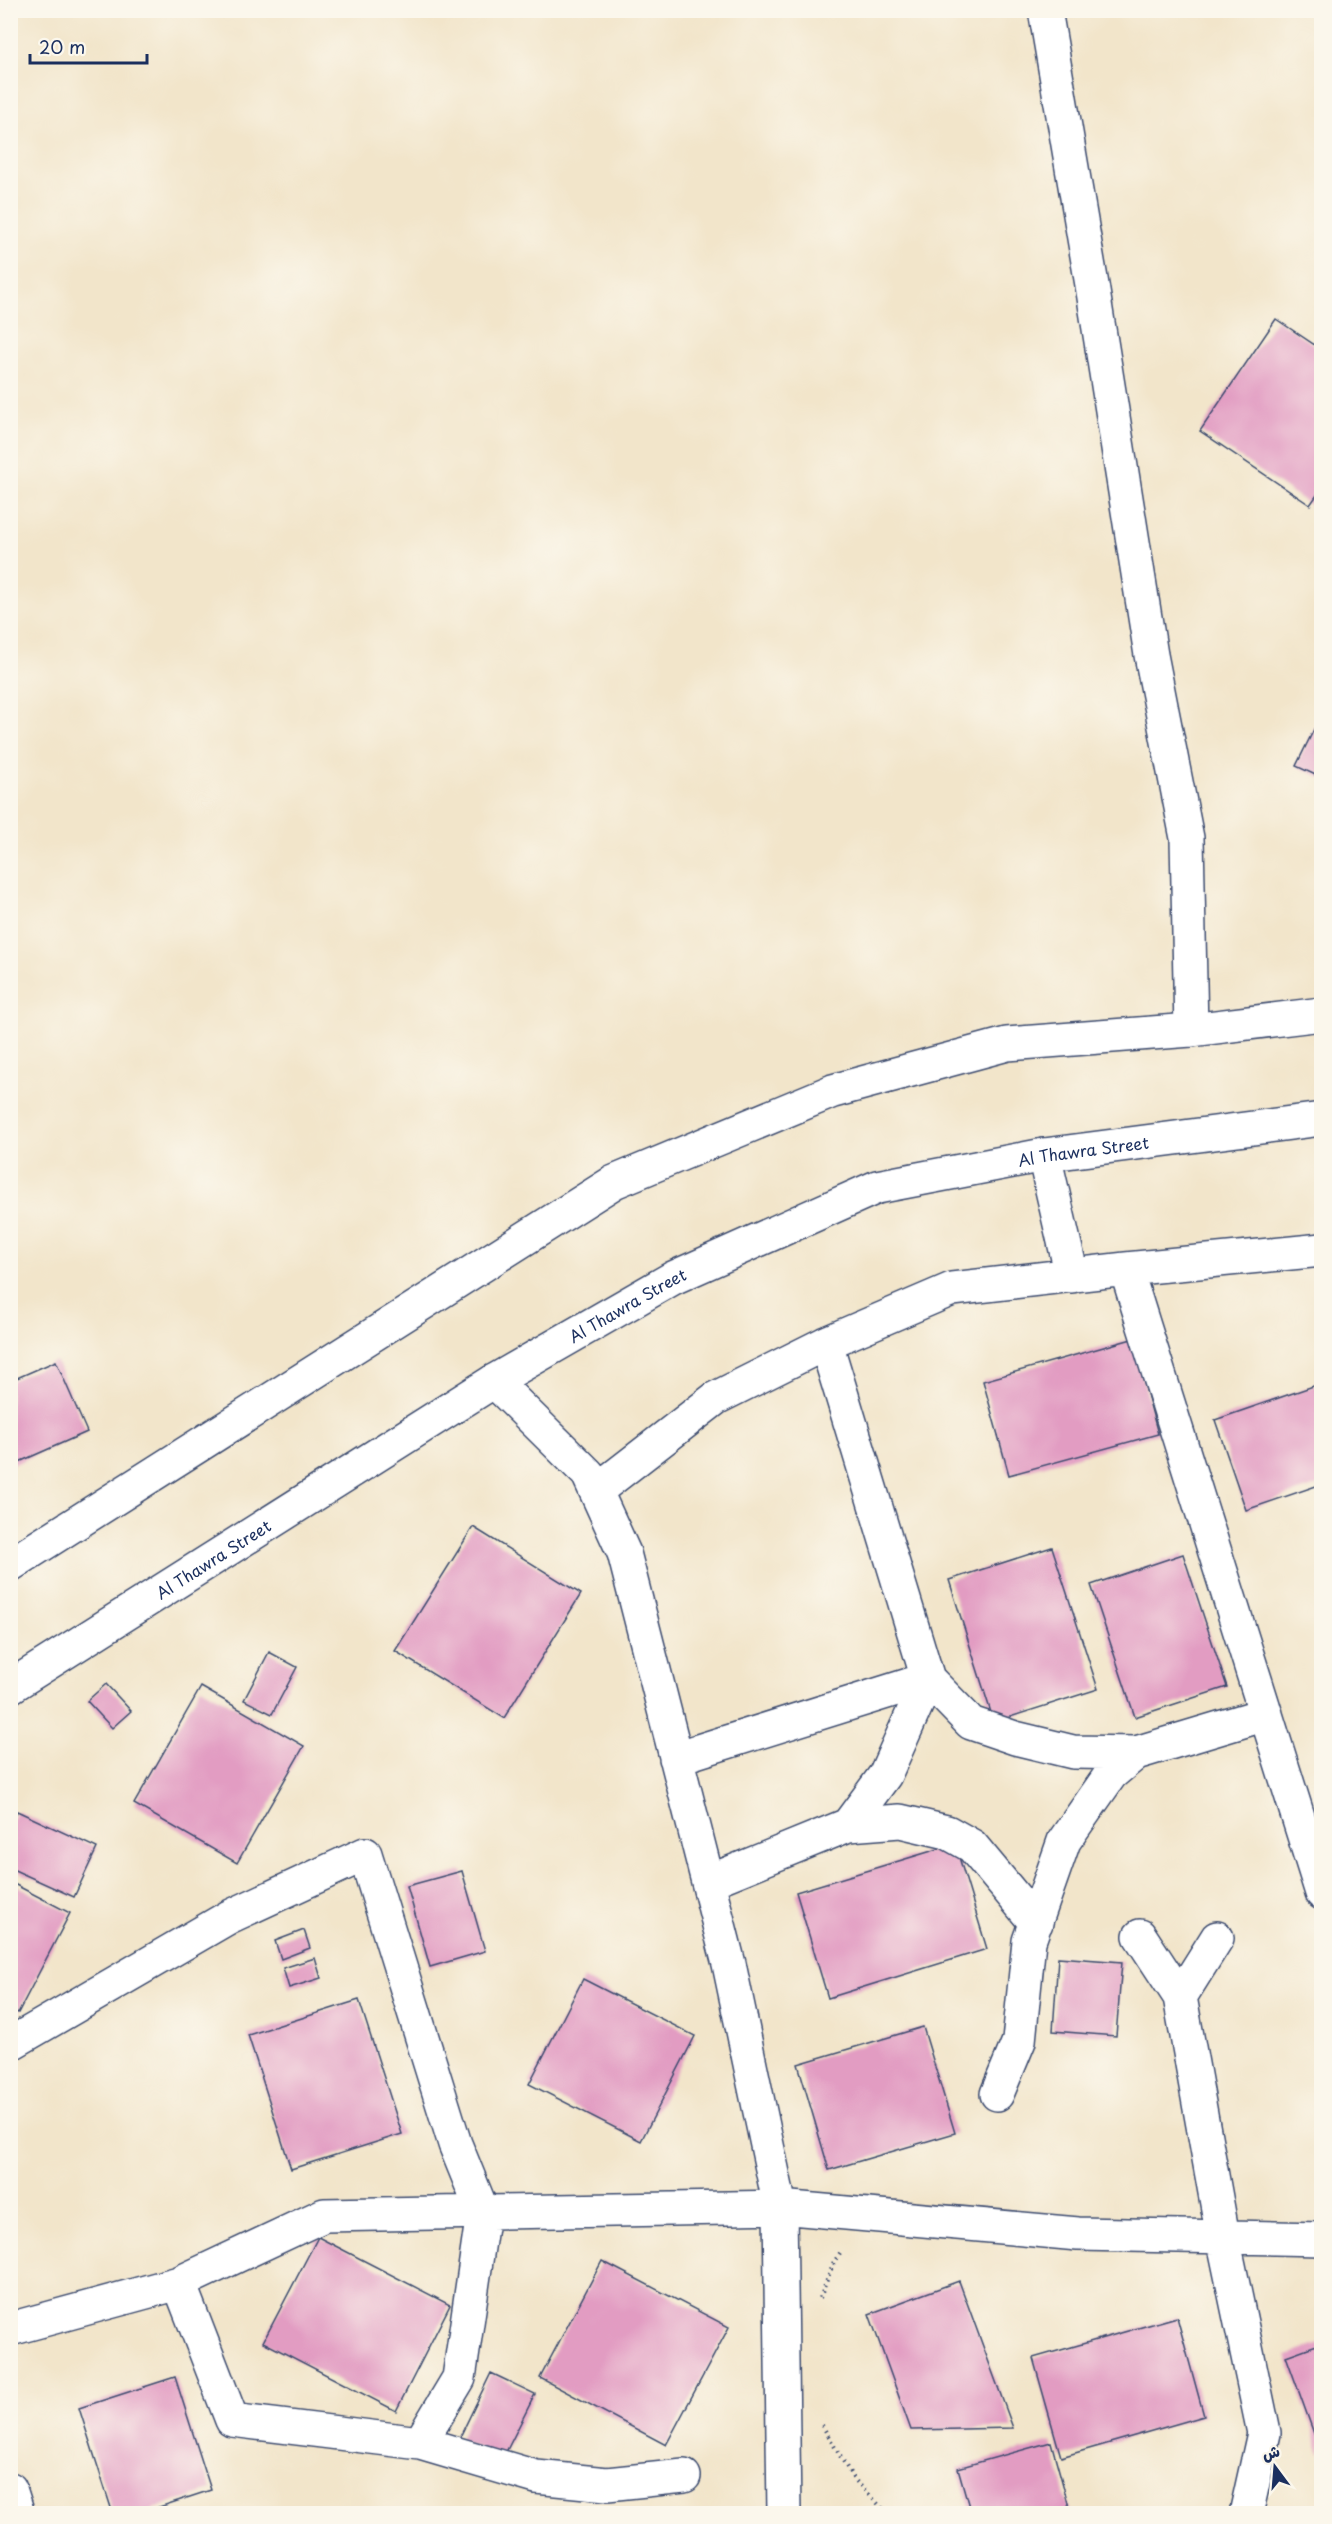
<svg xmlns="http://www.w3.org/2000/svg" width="1332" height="2524" font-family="'Playpen Sans','Playpen Sans Arabic',sans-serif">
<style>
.building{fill:#e29cc2}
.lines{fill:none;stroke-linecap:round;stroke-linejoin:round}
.minor-casing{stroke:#3b4a6e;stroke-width:36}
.tertiary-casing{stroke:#3b4a6e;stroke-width:36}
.secondary-casing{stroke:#3b4a6e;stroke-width:36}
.path{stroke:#3b4a6e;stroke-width:4;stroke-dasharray:1.5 4.5;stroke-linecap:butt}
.minor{stroke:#fff;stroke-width:33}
.tertiary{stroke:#fff;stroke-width:33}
.secondary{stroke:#fff;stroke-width:33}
.labels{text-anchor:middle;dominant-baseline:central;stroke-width:6;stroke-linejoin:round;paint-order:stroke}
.street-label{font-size:16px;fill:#1b2f5e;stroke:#fbf7ec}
</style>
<rect width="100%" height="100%" fill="#fbf7ec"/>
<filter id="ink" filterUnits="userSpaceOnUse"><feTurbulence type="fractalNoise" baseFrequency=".0167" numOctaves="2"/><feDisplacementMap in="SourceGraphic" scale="12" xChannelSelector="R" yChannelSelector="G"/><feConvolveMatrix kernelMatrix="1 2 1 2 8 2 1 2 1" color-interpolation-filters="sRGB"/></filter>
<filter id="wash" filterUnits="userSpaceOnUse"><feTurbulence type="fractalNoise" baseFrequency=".008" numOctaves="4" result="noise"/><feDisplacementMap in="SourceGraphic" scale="24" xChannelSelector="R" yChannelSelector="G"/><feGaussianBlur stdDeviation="1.35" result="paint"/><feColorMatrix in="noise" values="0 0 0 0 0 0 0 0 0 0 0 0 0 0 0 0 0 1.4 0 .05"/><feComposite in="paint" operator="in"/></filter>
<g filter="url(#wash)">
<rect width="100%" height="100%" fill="#f2e5ca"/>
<g id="blocks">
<path class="building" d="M1276,319L1322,350V488L1310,505L1200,431Z
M1322,713V778L1296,766Z
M1132,1339L1158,1434L1009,1475L983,1381Z
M56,1361L87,1432L10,1466V1381Z
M1322,1383V1484L1246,1510L1215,1420Z
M473,1527L581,1594L504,1718L395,1651Z
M1052,1547L1098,1689L994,1722L949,1580Z
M1183,1554L1227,1687L1135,1717L1091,1585Z
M269,1652L297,1667L272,1714L244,1700Z
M106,1684L131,1711L112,1728L87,1701Z
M201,1687L304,1746L237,1863L134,1804Z
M17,1811L97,1848L74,1897L10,1868V1825Z
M955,1844L987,1949L828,1998L796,1892Z
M462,1871L485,1951L430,1967L407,1886Z
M10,1882L70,1913L18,2013L10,2009Z
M304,1930L310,1948L281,1959L275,1941Z
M1058,1957L1122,1962L1116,2036L1053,2031Z
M315,1958L321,1978L289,1988L283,1968Z
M583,1979L695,2036L641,2141L529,2084Z
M359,2000L402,2134L291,2169L248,2035Z
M923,2027L955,2133L829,2170L798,2064Z
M318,2237L450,2305L396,2411L263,2342Z
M602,2261L729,2327L666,2445L540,2378Z
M959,2281L1013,2428L911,2430L869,2314Z
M1177,2317L1204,2416L1061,2457L1033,2358Z
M1322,2343V2453H1321L1286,2356Z
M491,2373L535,2394L502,2460L459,2439Z
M175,2377L211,2490L138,2514H113L79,2408Z
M1051,2442L1071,2514H971L958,2468Z"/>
</g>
</g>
<g filter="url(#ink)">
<use href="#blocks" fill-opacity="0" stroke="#3b4a6e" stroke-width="1.5"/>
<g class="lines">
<defs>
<path id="minor" d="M1044,1155L1072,1276
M1126,1269L1322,1893
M826,1343L928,1679L971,1723L1015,1738L1073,1752L1136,1753
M494,1381L588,1474L624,1553L729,1964L780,2207L1078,2234L1322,2239
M596,1491L716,1398L826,1343L952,1289L1126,1269L1322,1250
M676,1758L928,1679
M848,1825L885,1775L928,1679
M708,1882L848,1825L900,1821L947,1832L972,1846L1036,1923
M1140,1936L1180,1997
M1217,1938L1180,1997L1223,2237L1264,2433L1246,2514
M10,2044L229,1917L365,1854L455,2144L483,2213L459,2378L420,2443L232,2420L179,2283
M997,2094L1019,2041L1029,1941L1064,1841L1111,1774L1136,1753L1266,1714
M10,2329L179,2283L324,2215L780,2207L784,2514
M420,2443L536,2477L607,2484L684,2476
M10,2489L18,2514"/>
<path id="tertiary" d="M1045,10L1092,285L1151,655L1187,838L1191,1030"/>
<g id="secondary">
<path d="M10,1565L614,1182L833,1091L1007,1044L1191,1030L1322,1014"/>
<path id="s1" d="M10,1687L494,1381L673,1278L877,1187L1044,1155L1322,1119"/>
</g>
</defs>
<use href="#minor" class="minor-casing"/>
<use href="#tertiary" class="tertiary-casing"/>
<use href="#secondary" class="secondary-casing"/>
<path class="path" d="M820,2298L834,2262L842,2250
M822,2425L853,2478L888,2514"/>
<use href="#minor" class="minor"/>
<use href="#tertiary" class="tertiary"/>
<use href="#secondary" class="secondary"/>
</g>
</g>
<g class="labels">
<g class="street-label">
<text stroke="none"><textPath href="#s1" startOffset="1212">Al Thawra Street</textPath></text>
<text stroke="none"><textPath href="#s1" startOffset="726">Al Thawra Street</textPath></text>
<text stroke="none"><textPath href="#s1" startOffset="240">Al Thawra Street</textPath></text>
</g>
</g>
<rect width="1332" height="2524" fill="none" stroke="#fbf7ec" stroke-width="36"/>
<g transform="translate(1275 2467) rotate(344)" stroke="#fbf7ec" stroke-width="4.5" paint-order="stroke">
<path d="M0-4.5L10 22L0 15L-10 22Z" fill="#1b2f5e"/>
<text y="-9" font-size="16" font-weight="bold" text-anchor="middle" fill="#1b2f5e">ش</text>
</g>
<path d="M30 54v9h117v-9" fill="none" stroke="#1b2f5e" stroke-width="3"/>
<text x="39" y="54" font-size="18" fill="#1b2f5e" stroke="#fbf7ec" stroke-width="4.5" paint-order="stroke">20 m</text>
</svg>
